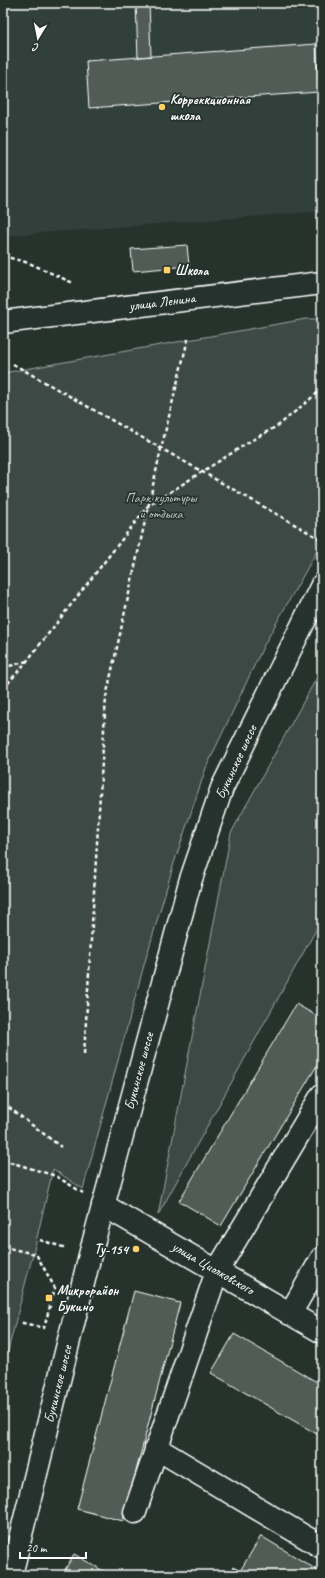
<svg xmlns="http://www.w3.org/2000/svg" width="325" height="1578" font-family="Caveat,sans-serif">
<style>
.built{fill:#333f3a}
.green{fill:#3e4944;stroke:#9ea4a2}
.building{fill:#515c57;stroke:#fff}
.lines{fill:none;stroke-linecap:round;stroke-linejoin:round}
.minor-casing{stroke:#fff;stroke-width:25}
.major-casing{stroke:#fff;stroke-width:25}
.path{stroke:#fff;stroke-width:2.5;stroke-dasharray:4 3;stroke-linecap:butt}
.minor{stroke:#26332d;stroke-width:22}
.major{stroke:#26332d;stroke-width:22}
.poi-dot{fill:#ffd166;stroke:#26332d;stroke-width:1.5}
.labels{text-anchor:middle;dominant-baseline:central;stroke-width:3.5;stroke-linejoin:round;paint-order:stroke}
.poi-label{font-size:14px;font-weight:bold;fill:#fff;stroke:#26332d;text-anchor:start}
.street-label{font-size:14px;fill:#fff;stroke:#26332d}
.park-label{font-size:14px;fill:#bbbfbe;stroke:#26332d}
</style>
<rect width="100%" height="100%" fill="#26332d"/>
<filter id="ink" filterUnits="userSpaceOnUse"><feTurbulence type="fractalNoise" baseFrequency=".025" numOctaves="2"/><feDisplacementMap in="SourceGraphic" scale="8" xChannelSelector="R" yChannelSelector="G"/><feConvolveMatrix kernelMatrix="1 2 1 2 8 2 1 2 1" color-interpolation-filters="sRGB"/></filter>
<g filter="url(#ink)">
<path class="built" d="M3,3H322V211L3,236Z"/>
<path class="green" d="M306,319H322V542L264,645L206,768L174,863L144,965L83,1189L53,1169L35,1246L3,1370V373Z
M322,668V919L158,1215L231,833Z"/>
<path class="building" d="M136,3H149L151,56L138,57Z
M316,44L319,92L89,108L86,61Z
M187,245L189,266L133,271L131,249Z
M296,1004L322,1019V1057L221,1226L179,1201Z
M134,1291L180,1303L123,1521L77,1509Z
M234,1334L322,1385V1437L211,1373Z
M261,1536L322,1573V1575H228L233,1567L240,1571Z
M74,1554L110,1575H62Z"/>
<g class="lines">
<defs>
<path id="minor" d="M3,322L322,283
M103,1205L322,1332
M290,1314L322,1258
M156,1448L322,1547
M135,1512L217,1271L322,1095"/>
<path id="major" d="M11,1575L90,1255L190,882L222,788L322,585"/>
</defs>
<use href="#minor" class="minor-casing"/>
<use href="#major" class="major-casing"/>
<path class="path" d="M3,256L29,263L73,283
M13,364L322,540
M3,668L27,661
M3,689L27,661L148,506L254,439L279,425L322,389
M84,1054L106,697L161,449L188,339
M3,1103L61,1147
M3,1160L56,1176L83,1193
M40,1240L66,1248
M3,1247L36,1254L55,1288L44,1328L19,1322"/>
<use href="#minor" class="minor"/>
<use href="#major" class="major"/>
</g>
</g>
<g class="poi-dot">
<circle cx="162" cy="107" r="4"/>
<rect x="163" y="266" width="8" height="8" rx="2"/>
<circle cx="136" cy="1249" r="4"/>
<rect x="45" y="1294" width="8" height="8" rx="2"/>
</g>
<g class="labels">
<g class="poi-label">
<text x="170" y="99">Корреккционная<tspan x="170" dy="16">школа</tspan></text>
<text x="175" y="270">Школа</text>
<text x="128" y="1249" text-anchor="end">Ту-154</text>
<text x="57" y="1290">Микрорайон<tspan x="57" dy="16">Букино</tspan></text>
</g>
<g class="street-label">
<text transform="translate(162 302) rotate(-7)">улица Ленина</text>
<text transform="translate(236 762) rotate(-65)">Букинское шоссе</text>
<text transform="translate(139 1071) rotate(-75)">Букинское шоссе</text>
<text transform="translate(213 1268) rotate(30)">улица Циолковского</text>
<text transform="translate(58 1384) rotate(-76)">Букинское шоссе</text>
</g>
<g class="park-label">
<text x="161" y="497">Парк культуры<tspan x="161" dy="16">и отдыха</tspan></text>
</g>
</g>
<rect width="325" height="1578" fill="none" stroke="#26332d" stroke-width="16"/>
<rect x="8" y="8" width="309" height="1562" fill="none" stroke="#fff" stroke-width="1.5" filter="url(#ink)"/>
<g transform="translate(38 38) rotate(190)" stroke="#26332d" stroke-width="3" paint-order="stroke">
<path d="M0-3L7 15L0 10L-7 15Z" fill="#ffffff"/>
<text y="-6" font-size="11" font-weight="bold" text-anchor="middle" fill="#ffffff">С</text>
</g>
<path d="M20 1552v6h66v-6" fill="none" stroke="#ffffff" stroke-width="2"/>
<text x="26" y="1552" font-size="12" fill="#ffffff" stroke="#26332d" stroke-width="3" paint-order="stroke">20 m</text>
</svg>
